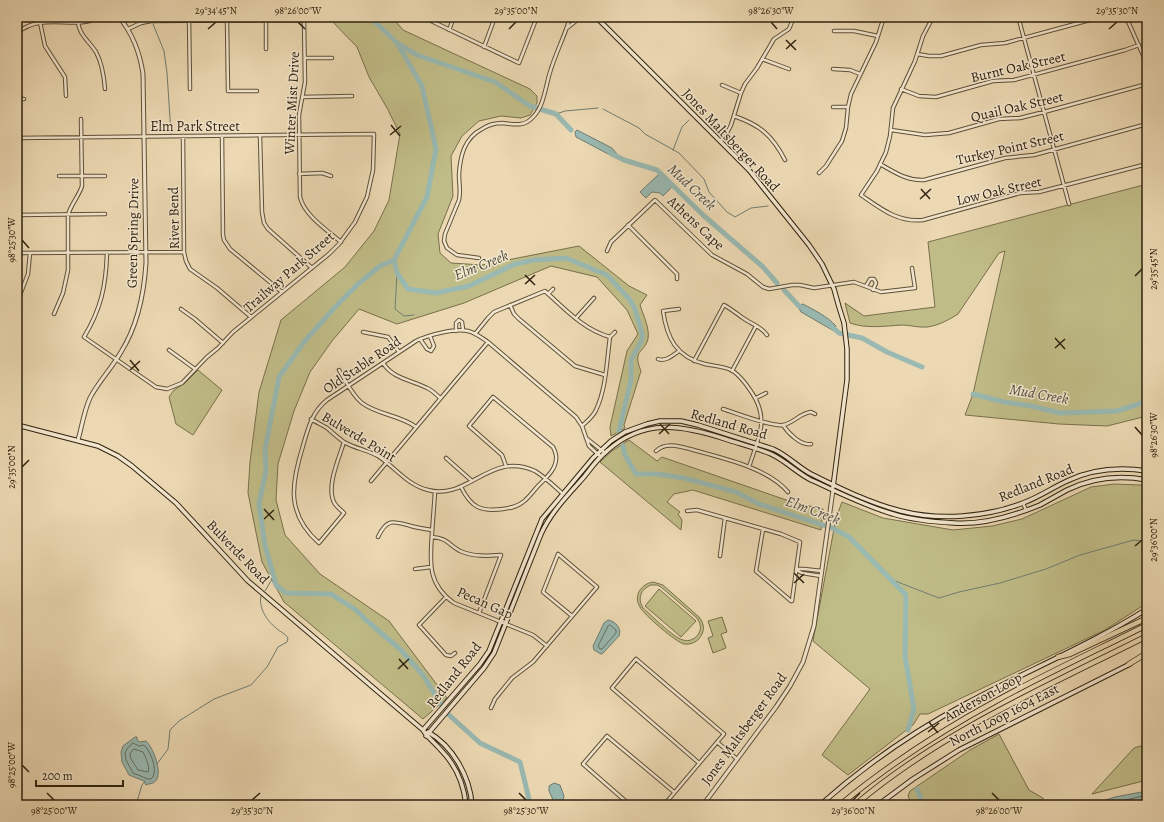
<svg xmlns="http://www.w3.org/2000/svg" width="1164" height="822" font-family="Alegreya,serif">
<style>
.green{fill:#c0bc87;stroke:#786f4b;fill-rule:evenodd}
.water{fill:#99b9b2;stroke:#6f7d71}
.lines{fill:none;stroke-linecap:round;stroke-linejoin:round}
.shore{stroke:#646e60;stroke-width:1}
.stream{stroke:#6f7d71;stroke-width:1}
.river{stroke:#99b9b2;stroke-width:5}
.minor-casing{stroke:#5e5038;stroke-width:4.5}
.tertiary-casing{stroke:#5e5038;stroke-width:5}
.secondary-casing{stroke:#2f220f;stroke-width:5.5}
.motorway-casing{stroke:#2f220f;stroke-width:6}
.minor{stroke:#f3e6ce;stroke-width:2.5}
.tertiary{stroke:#f3e6ce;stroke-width:3}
.secondary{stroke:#f3e6ce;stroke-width:3.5}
.motorway{stroke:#ecd9b3;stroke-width:4.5}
.ticks{fill:none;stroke:#2f220f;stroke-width:1.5}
.labels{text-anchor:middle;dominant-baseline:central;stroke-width:3;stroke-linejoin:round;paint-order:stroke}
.street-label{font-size:14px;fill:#2f220f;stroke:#f3e6ce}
.water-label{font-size:15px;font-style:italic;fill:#4f4f40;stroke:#f3e6ce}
.neatline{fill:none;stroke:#2f220f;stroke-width:1.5}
.ticks-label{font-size:10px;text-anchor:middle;fill:#2f220f}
</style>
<rect width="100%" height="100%" fill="#ecd9b3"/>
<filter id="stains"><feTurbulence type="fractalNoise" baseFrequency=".005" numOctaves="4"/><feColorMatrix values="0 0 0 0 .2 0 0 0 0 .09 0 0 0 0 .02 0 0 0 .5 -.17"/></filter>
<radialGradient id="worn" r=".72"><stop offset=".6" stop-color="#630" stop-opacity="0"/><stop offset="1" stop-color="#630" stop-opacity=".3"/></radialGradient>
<path class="green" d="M328,17H392L403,30L530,89L537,96V103L530,115L521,118L501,116L479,121L462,136L451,156L453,196L438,234L440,253L451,263L482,265L579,246L629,286L647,295L640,305C643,315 650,328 648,339C644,354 632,349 641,371L624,425L625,428L611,436L610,427L627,351L638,334L627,310L597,277L551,266L464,303L397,324L359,309L332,341L310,372L294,411L278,464L276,500L285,535L320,574L389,621L447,698L423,719L284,602L262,562L248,493L250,462L259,392L281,320L345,267L374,231L389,200L400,134L387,108L369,77L357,47Z
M1147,184V416L1107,426L1059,424L965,415L973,394L1005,251L999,253L958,314C949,320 937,326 927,327C919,328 910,325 902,325C884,326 867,329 850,323L845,303L864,316L935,307L928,242Z
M198,370L222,390L193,435L176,424L169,397L174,390L185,383Z
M629,440L657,461L662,457L792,502L823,509L821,530L693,490L674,494L667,502L680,512L678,514L682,520L681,530L600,462L612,451Z
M1114,484L1140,485L1147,487V603L1105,630L928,714H920L913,725L848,775L822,755L870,689L813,641L836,518L842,502L883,518L953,530L992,526L1022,519L1091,487Z
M653,582L663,585L699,617C703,622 705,628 702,634C699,641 692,645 684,644C677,643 643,614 640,607C633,596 641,584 653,582ZM651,585H657L661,587L697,618C700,623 702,628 699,633C696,639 689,642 683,640C674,638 651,615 643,608C637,598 641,589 651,585Z
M659,589L696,621L681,637L645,606Z
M722,617L727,632L721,634L726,648L713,653L708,638L713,636L708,621Z
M999,734L1029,790L1043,798L1044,805H912L908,796L910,791L970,750Z
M1147,744V780L1092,794L1134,748Z"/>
<path class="water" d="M577,130L612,148L617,154L615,157L612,156L576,137L575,132Z
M659,174L672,187L663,196L660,193L652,192L646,198L640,192Z
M803,304C814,310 827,316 836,326L834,331L801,312L798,307L800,305Z
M608,620C615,621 622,628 619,636L603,653L601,654L594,650L593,646L604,623Z
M135,737H137V740L140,742L146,741C154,748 168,784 148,784L146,785L144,781L129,775L122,762L121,752L123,746Z
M554,783L560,785L564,796L563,800L559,803L554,802L549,791V786Z
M1147,791V805H1090L1115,797Z"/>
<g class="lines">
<path class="shore" d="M610,625L616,630V633L602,649H600L598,646L608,626Z
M133,743L139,746L144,745C151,752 159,772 151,779H148L133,773L126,760L125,753L127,749Z
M134,749L143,752C146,758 150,766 148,772L138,770L131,759L130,754Z
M1104,805L1147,795"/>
<path class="stream" d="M149,17L150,18
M153,24L164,51L167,73L171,133
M603,109L639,128L645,134L679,153L704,179L709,192L727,212L735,217L751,208L768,206
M556,114L565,111L598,108
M673,150L682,127L689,120
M397,273L395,309L404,316L414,315
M890,579L939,598L959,592L1000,583L1046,569L1080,555L1134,540L1147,542
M265,591L274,576
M157,764L168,749L170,730L179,721L214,699L251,685L267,667L278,647L287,642L288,638C285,633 280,632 276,628C267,621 258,607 261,596
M136,805L142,785L145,781"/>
<path class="river" d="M370,17L397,43L417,55L495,82L530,106L556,114L571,130
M397,43L422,86L436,149L427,197L394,260L397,273L408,289L436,293L469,286L515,264L534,260L566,258L607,275L630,300L635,309L642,333V340L631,360V380L619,431
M610,153L624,160L657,170L703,215L762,266L777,283
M784,290L799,306L804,309
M830,325L839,333L862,338L887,352L922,367
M973,394L1004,402L1031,406L1060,413L1117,411L1145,402L1147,400
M623,446L625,455L636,474H657L684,478L736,492L759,504L832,528L849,537L906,595L905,656L914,709L908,730
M364,618L356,610L331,594L286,593L276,585L265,545L259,504L266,471L265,450L279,377L304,342L336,306L358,284L380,266L394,260
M366,620L401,650L423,675L442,706
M448,714L480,743L520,762L529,799L528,805
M917,789L923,805"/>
<defs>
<path id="minor" d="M189,17L190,89
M423,17L519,63L537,17
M933,17L923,36L915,61L893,108L890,136L886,152L877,171L861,195C880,208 898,223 923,220L1020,193L1039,192L1147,164
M1126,17L1147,64
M227,20L228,91H257
M1019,20L1069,204
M40,22L45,46L65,77L66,96
M78,22C79,35 89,41 96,52C102,63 104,76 105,89
M567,28L581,17
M128,29L141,23L151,21L304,20L305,82L299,115L300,197C304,215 327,230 341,242
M449,30L454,17
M834,31H854L878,36
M17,33C43,11 75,31 100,17
M484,47L495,17
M266,49V20
M917,54L929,56H941L981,45L1005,43L1101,17
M305,58H332
M762,59L789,69
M833,69L850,70L860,74
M722,85L741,93
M901,89L919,96L936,97L993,81L1014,80L1125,50L1139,45
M302,97L352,96
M17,99H24
M833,107H848
M734,116C760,125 772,135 785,160
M891,130L925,135L949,133L999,119L1020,118L1044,112L1147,84
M183,136L184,252L186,261L190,269L217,288L251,317
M222,136L223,235L224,240L230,249L282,292
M260,136L262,212L264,223L268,229L312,268
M17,138L374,134L373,170L367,197L355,222L339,244L329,254L233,332L218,348L207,357L182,383L167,389L156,387L84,337C101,309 106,286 107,253
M19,138L20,176
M720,141L726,135L731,125L741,93L745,84L757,68L774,39L789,29L794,17
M880,164C894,172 907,181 924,180L1005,158L1034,155L1147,124
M819,173L826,166L842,141L846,128L848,107L851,94L876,42L884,17
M299,174L322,173L331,176
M59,176H105
M17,215L105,214
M628,225L677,274V279
M607,251L611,242L655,200L712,255L747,274L763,287L769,289L792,285H800L814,288L854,282L881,292L915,288L912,268
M17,253L184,252
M479,258L457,255L447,248L444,241L445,234L459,200C461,191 459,184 459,175C460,157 464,138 482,129C488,125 494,123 502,123C512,124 523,127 531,119C545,107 545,86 551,69C556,53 564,37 569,21L573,17
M866,286L870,279H874L876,283L873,290
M548,294L553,289
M20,295L28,274L30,253
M510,305L514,314L519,319L575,366L605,375
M181,309L195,319L223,343
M679,309L663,311C667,338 676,357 705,364C713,366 723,366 731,370C737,373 741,378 745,383C755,396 763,409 761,427C759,440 753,454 749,467
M54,314L63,293L68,270V215C71,204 79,196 82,186L81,119
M576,318L594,298
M456,331V323L459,320L462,322L463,330
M363,332L388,337L399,352
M475,334L488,318L494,312L545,291C565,309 584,330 610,337
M420,339L427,349L431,351L434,346L430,336
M169,350L195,369
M658,359C666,362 673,355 679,351
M694,361L724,305C731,309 736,313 743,318C751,324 761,326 767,335
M383,363C393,379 412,380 427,388C432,390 436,394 440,398
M339,370C346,381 352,395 362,403C378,415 400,415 416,427
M732,371L756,326
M756,398L766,393
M723,409C736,413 771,427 783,425C794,423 800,413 811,412L815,414
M311,419C316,422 322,425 327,428C333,433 338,438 344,442C354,448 367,450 378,456C395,467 407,485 428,490C468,501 491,450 535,471C545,477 554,486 563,494
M783,425C788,433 801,446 811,444
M582,426C587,421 593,417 596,410C606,390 607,359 610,337L615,332
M586,438L605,453
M344,442C339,458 325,489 335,504C337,507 341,510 344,513L319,543C286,514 291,484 303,446C308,428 312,412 327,400L416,341C428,335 455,328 468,331C476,333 482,338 488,342L576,417L582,426L589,446L601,457
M656,451C665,442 679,446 690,449C721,458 767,467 788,492
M446,458L472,481
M371,481L488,342
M461,487C471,507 480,512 503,509C510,508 517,507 523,502C530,497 535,488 542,482C548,476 556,468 556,459C557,455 555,451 553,447L493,397L469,426L502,455L506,466
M435,492C434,505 433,519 432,533C430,562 427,584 454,603L533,635L547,646
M1023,503L1026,510
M687,511L697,510L781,534L800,542L792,601
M763,529L756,571L791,601
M378,537C387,518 393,521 411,526C418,528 425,529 432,530
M432,537C447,538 448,544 460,551C474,557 487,556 501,555L479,613
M720,556L725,518
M415,569L431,567
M797,569H804L822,571
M796,570L802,573L821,576
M446,597L419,625L446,655L451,656L455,653
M491,708L495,699L512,678L533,662L597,587L558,554L543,592L572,616
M717,742L737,759
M630,805L583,764L607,736L674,792
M664,805L724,734L636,659L612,688L699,763"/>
<path id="tertiary" d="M78,440C82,426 84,411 90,398C98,382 112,368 121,352C138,325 144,294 146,263L143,74C140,53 133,34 119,17
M703,805L776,707L790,686L803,662L814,626L833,490"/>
<path id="secondary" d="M596,17L749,170L809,245L822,264L834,289L839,307L844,323L847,349V380L833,487
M17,425L98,446L118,456L132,466L176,503L248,581L423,730C428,738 434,742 440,749C455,764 464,784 466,805
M423,730L480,664L489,651L542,519L593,458L611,441L625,432L647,424L660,421H681L698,425L773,449C787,455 798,467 811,474C839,488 870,503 901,511C940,521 986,517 1023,503C1039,497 1052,488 1067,481C1092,469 1120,467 1147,471
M428,732C453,746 470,777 472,805
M426,736L484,668L494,653L541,534C551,512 568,495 584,477C591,468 598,458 607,451C644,418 682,425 725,439C740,444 757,448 771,454C786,461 797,473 811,480C838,492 865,506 893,514C912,520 934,522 954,523C983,525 1013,516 1040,505C1049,500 1058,495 1067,490C1092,478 1120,475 1147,480
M820,805C865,765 914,731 967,703C1026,671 1090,645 1147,609
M878,805L913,779L959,750L1130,664"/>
<path id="motorway" d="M1058,657L1070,654L1147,618
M1129,664L1147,653
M840,805C888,765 941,731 996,701C1045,674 1097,650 1147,625
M855,805C941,732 1046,687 1147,636"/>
</defs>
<use href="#minor" class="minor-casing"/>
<use href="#tertiary" class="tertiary-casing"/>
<use href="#secondary" class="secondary-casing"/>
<use href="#motorway" class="motorway-casing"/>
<use href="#minor" class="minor"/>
<use href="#tertiary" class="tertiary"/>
<use href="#secondary" class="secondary"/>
<use href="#motorway" class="motorway"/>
</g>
<path class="ticks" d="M298,22L305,29M771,22L777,29M208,29L216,22M509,29L516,22M1109,29L1117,22M786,40L796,50M786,49L796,40M391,125L400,136M390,135L401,126M921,189L930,199M920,199L931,189M22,240L29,248M525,275L535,285M1135,276L1142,269M525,284L535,275M1055,338L1065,349M1055,348L1065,339M130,360L139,371M130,370L140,361M660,424L669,434M1135,427L1142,435M659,434L670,424M22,467L29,460M264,509L274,520M264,519L274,510M1135,546L1142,540M794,573L804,583M794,583L804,574M399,659L408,669M398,669L409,659M929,722L938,733M928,732L939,723M22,765L29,772M47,793L54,800M519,793L526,800M992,793L999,800M252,800L260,793M853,800L860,793"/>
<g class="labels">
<g class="street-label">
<text transform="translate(1018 67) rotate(-13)">Burnt Oak Street</text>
<text transform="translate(292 103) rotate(-87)">Winter Mist Drive</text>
<text transform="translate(1017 107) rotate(-13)">Quail Oak Street</text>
<text x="195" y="126">Elm Park Street</text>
<text transform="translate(731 140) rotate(47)">Jones Maltsberger Road</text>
<text transform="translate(1010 148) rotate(-13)">Turkey Point Street</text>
<text transform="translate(999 191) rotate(-13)">Low Oak Street</text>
<text transform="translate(174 218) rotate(-91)">River Bend</text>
<text transform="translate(696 223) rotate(43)">Athens Cape</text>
<text transform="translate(133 233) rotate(-89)">Green Spring Drive</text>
<text transform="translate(289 272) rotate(-41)">Trailway Park Street</text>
<text transform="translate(362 365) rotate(-34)">Old Stable Road</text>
<text transform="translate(729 424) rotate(16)">Redland Road</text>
<text transform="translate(359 437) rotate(31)">Bulverde Point</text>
<text transform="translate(1036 483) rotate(-22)">Redland Road</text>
<text transform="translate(238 552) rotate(46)">Bulverde Road</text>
<text transform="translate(485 603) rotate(24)">Pecan Gap</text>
<text transform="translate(454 675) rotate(-52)">Redland Road</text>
<text transform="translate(983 697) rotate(-29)">Anderson Loop</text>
<text transform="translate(1004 715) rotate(-27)">North Loop 1604 East</text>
<text transform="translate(744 729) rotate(-54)">Jones Maltsberger Road</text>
</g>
<g class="water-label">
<text transform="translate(692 187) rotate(43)">Mud Creek</text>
<text transform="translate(481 265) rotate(-22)">Elm Creek</text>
<text transform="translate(1039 394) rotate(10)">Mud Creek</text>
<text transform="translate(813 510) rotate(20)">Elm Creek</text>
</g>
</g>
<rect width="1164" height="822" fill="none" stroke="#ecd9b3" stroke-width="44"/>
<path d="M36 780v6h87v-6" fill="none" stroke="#2f220f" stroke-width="2"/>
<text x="42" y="780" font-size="12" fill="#2f220f" stroke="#f3e6ce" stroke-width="3" paint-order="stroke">200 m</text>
<rect x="22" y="22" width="1120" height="778" class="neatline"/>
<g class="ticks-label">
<text x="216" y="14">29°34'45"N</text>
<text x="298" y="14">98°26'00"W</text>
<text x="516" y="14">29°35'00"N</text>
<text x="771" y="14">98°26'30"W</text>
<text x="1117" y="14">29°35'30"N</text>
<text transform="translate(11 240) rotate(-90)" y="4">98°25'30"W</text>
<text transform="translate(1153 269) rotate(-90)" y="4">29°35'45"N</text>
<text transform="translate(1153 435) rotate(-90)" y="4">98°26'30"W</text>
<text transform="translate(11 467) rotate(-90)" y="4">29°35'00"N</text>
<text transform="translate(1153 540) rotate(-90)" y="4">29°36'00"N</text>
<text transform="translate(11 765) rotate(-90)" y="4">98°25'00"W</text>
<text x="54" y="814">98°25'00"W</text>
<text x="252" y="814">29°35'30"N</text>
<text x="526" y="814">98°25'30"W</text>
<text x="853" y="814">29°36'00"N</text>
<text x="999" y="814">98°26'00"W</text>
</g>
<rect width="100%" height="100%" filter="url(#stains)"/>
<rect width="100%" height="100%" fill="url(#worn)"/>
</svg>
